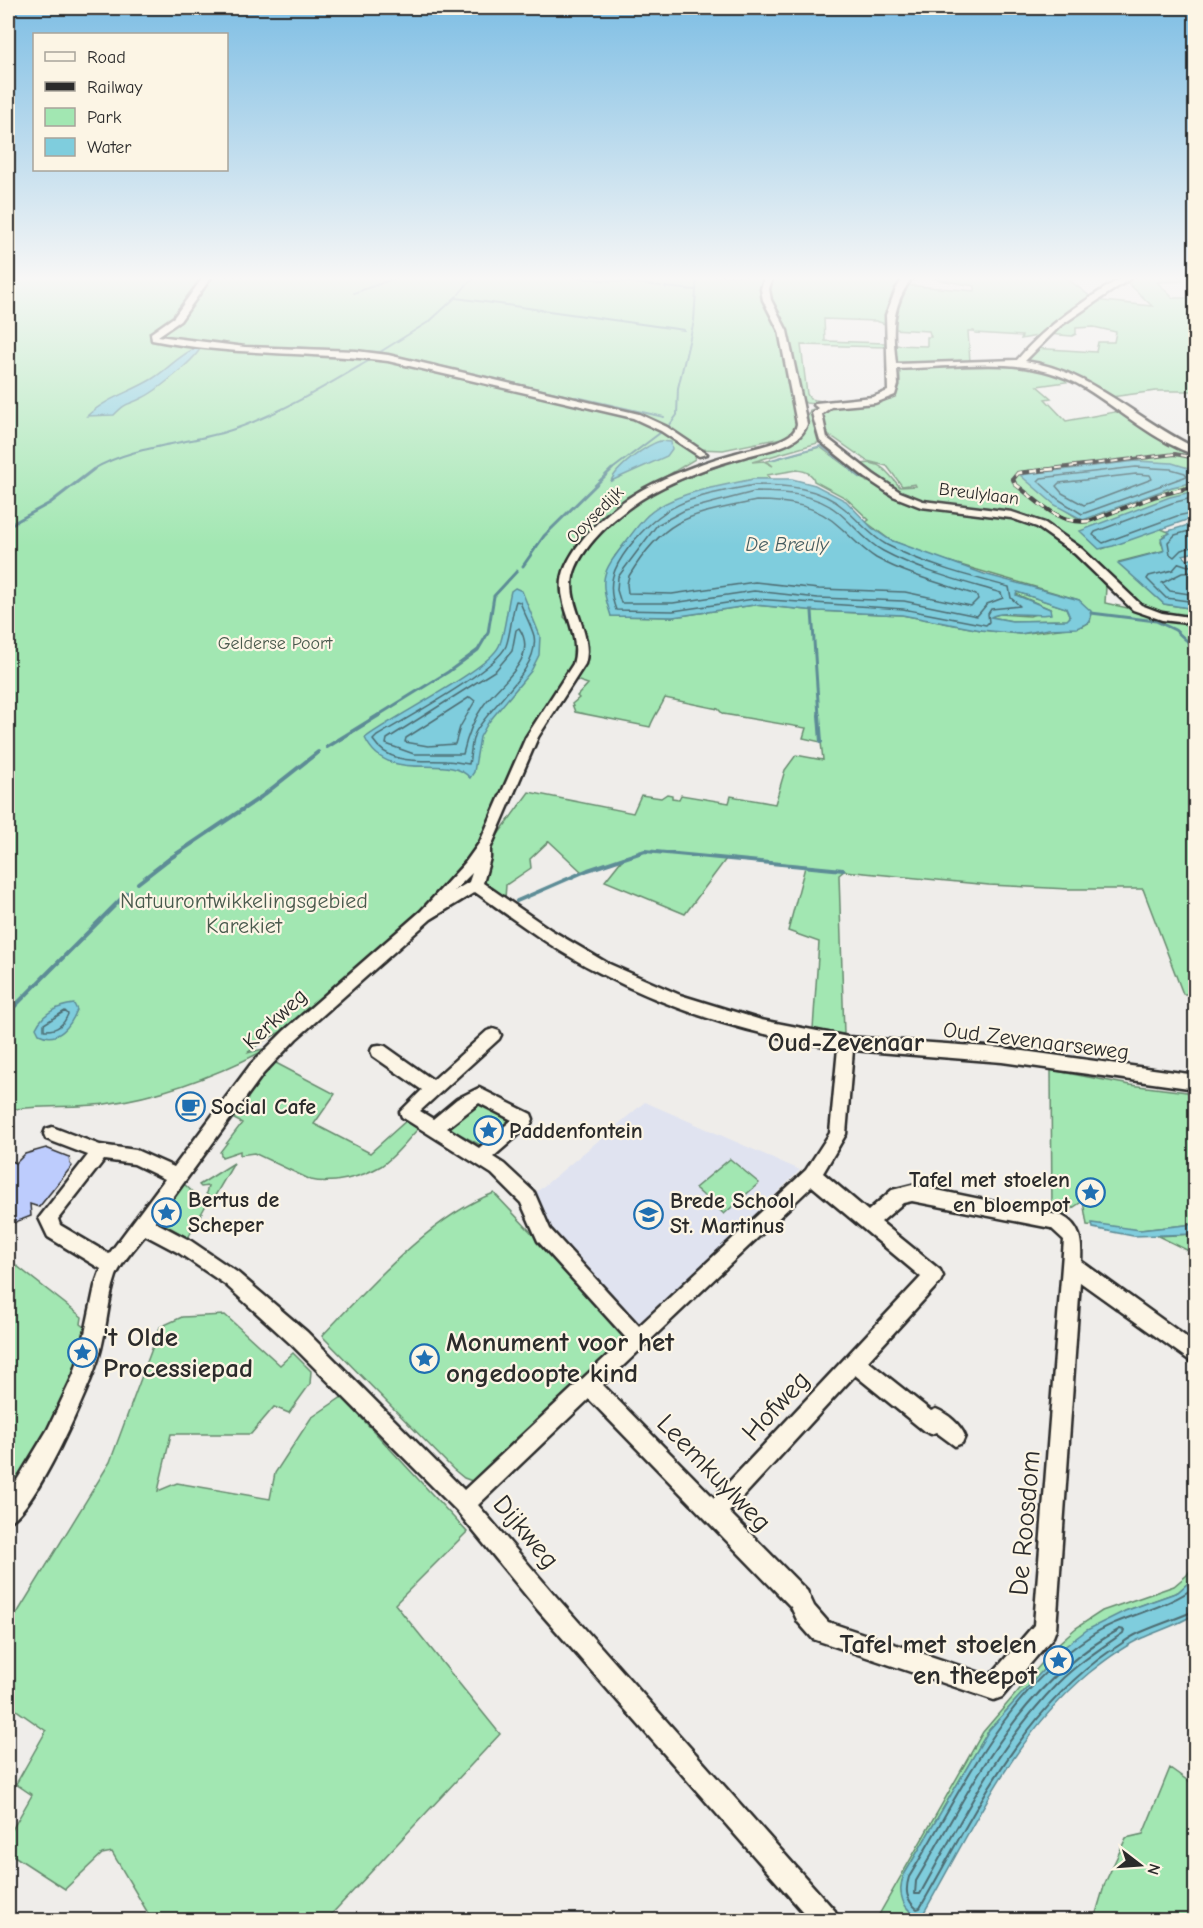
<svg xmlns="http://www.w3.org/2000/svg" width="1203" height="1928" font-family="'Comic Neue',sans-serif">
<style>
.built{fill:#e0e3f0}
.green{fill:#a2e7b2;stroke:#66896e;stroke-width:1.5;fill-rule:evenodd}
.water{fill:#7fcddd;stroke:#5d8c96;stroke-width:1.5;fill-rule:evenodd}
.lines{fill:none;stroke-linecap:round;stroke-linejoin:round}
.shore-far1{stroke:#4d6c72;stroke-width:1.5}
.shore{stroke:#4d6c72;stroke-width:2}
.stream-far2{stroke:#5d8c96;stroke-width:2}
.stream-far1{stroke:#5d8c96;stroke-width:3}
.stream{stroke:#5d8c96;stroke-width:4}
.building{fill:#bdccfd;stroke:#2b2b2b;stroke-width:1.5}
.minor-casing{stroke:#2b2b2b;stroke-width:5}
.minor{fill:#fcf5e5;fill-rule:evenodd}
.rail-far1-casing{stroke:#2b2b2b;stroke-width:4}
.rail-casing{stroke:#2b2b2b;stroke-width:4.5}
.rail-far1{stroke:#fcf5e5;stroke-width:2;stroke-dasharray:7;stroke-linecap:butt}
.rail{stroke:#fcf5e5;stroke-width:3;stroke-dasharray:8;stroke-linecap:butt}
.labels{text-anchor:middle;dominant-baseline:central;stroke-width:4.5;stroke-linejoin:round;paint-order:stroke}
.far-street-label{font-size:18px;fill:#2b2b2b;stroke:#fcf5e5}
.far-park-label{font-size:18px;fill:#495a4d;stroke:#fcf5e5}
.far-water-label{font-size:20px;font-style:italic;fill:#445c60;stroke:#fcf5e5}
.park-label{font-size:22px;fill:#495a4d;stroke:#fcf5e5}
.street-label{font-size:22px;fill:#2b2b2b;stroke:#fcf5e5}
.poi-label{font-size:22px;font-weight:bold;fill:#2b2b2b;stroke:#fcf5e5;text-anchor:start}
.quarter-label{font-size:26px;font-weight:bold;fill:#2b2b2b;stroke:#fcf5e5}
.near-poi-label{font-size:27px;font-weight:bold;fill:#2b2b2b;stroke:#fcf5e5;text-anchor:start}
.near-street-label{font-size:27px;fill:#2b2b2b;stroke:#fcf5e5}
</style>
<rect width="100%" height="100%" fill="#efedea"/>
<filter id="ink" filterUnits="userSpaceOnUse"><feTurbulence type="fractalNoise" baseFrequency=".0167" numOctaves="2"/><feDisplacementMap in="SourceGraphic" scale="12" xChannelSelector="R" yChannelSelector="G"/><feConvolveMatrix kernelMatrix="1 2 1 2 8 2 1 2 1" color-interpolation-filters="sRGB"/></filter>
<g filter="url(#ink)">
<path class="built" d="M645,1102L800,1170L641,1327L553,1232L533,1195Z"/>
<path class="green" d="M8,276H767L764,281L782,332L799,423L795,431L786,437L723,450L697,449L695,459L640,492L577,552L564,617L571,624L579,657L477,849V847L395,938L288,1028L263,1041L247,1053L271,1047C218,1075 164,1096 105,1104C73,1108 40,1105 8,1110Z
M771,276H906L887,311L885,324L876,321L824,319L825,341L885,343L886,347L801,345L807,394L810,399C827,403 874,402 889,391L892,379L889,392L873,399L814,404L806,403L798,397L784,328L768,296Z
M940,276H1064L1092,298L1037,336L1021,339L1022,336L975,333L974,331H968L970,362L904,364L896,363L893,345L927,346V337H931L929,331L891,329L892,318L904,285L975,291V286L935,279Z
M1132,276H1180L1183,281L1157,282L1173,298H1195V391H1156L1111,397L1026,361L1024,359L1032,348L1096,352L1098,342H1114L1116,332L1094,327L1076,328V334L1072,336L1047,334L1093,300L1152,306L1125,280Z
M1012,363L1054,374L1073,381L1037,386L1051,398L1045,399L1066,421L1120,411C1145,428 1170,444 1195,454V470C1139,453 1080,467 1023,474L1050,500L1079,519L1172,487L1195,482V491L1145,507L1102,549L1159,528L1171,533L1163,536L1161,541L1164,550L1162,551L1119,562L1164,604L1195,609V619C1182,617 1167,617 1155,611C1116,593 1080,539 1041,521C1004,504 964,507 924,502L892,488L893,486L862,464C882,460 889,475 900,487L916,486L915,484L902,486L887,466L867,461L834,438L824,434L820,413L828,406L891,399L900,385V369Z
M823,406L817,408L814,413L821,442L752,462L764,461L773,466L767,461L820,447L867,482H872C889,490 907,502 926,507C944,513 966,510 985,512C1036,518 1074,548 1106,587L1105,603L1195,623V994H1183L1143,889H1068L989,885L844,871L839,875L844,1034L813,1029L819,942L788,931L805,867L726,859L685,914L605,881L624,857L582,872L549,841L530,859L531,868L506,885L505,898L481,882L491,844L529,792L633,813L641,795L661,798L667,794L672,795V798L679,799L681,795L729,803L731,796L775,804L785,770L796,755L823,760L821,742L803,738L806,728L723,714L718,709L665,698C660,709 654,716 650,727L575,712L572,704L579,698L577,696L588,684L576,680L588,658L589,646L571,604V575L584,552L618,515L627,506L663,487L748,455L777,449L802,433L810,410ZM797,470C805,471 813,473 814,481L846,498L869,520L866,522L890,540L930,556L1079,600L1091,617L1090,622L1083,626L1020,634L981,630L902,615L818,611L754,605L673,617L611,616L615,556L648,515L680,498L753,479H770L767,475Z
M1017,592L1066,608L1070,617L1068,620L1012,621L991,617L999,614L1030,616L1050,609L1016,594Z
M274,1062L335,1094L314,1124L370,1153L407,1120L418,1129C407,1140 395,1157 381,1166C362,1177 332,1185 311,1180L254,1153L240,1155V1151L222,1157L220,1152L242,1123L234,1119L248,1099L245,1098Z
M1051,1070L1130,1085L1195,1093V1224L1140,1230L1087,1225L1083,1201L1059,1217L1052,1215Z
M477,1101L509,1116L510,1122L482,1146L452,1130L449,1125Z
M730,1159L759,1183L724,1214L695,1188Z
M234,1163L212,1201L206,1193L208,1186L201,1187L199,1185Z
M181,1181L206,1205L188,1238L164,1224L158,1217Z
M494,1193L628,1335L472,1481L464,1478L453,1469L322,1336C369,1287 430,1217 494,1193Z
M1195,1234V1254L1158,1236Z
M8,1259L82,1317L81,1324L91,1332L80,1373L21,1480L8,1500Z
M225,1315L280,1365L293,1353L311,1371L310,1384L289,1413L274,1407L251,1434H171L158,1491L177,1483L270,1499L275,1473L311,1418L342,1397L467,1532L395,1604L500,1734L326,1920H152L112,1852L102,1854L65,1889L8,1852V1837L32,1795L16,1784L46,1731L8,1704V1628L110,1462L160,1327L182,1317Z
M1195,1563V1577L1178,1592L1125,1611L1063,1648L989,1730L904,1875C897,1891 903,1912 922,1916L916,1920H876L983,1732L1059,1643L1076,1628L1102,1611L1174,1586L1187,1575Z
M1170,1768L1195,1786V1920H1094L1105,1883L1126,1838L1143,1834Z"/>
<path class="water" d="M194,349H200C193,361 156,392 142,398C127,406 127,401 114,415L87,416C106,398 131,392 152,379C167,370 178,356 194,349Z
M660,441L671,442L672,449L667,456L611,481C616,468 646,445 660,441Z
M1136,461L1172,463L1195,470V482L1172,487L1083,520L1055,505L1020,475Z
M753,479H792L815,485L846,501L872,528L890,540L984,574L1079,600L1091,611L1090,622L1077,628L1048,629L1020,634L981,630L902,615L818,611L754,605L673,617L611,616C599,579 601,574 624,544C632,534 639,523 648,515C675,491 720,487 753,479ZM1017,592L1066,608L1070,617L1067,620L1012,621L991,617C1002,610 1035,617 1051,614L1050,609L1016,595Z
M1195,491V517L1113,546L1099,549L1080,531L1170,497Z
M1195,523V552L1183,555L1187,560L1195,558V609L1164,604L1118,563L1163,551L1164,550L1161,538L1170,533L1168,531Z
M515,588L522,591L540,636L539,655L531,671L488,723L480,737L474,772L470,778C449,751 388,787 365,738C392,717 488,670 499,646C505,633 507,606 511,591Z
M74,1004L77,1010C71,1025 58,1044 39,1034L36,1028C43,1013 58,1006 74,1004Z
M1092,1223L1140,1230L1195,1224V1234L1133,1236L1093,1228Z
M1195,1577V1614C1178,1625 1160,1630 1142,1638C1124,1646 1104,1661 1089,1673C1013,1736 970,1833 922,1916C902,1913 897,1892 904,1875L989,1730L1063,1648L1087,1630L1125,1611L1178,1592Z"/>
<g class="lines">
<path class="shore-far1" d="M1136,467L1171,469L1185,473L1187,476L1082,514L1058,499L1038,481L1041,478Z
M1136,474L1150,475L1152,479L1084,505L1062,493L1056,486L1059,483Z
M754,485C786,485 820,487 845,509C859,521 871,536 887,545C925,565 968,576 1009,587L1011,598L1020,606L991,609L988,614L989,622L986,625L903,609L754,599L673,611L616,610C606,584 613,568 629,547C667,498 697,497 754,485Z
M754,492C783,492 815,493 838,512C854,525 865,541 883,551C920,571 961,581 1001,593L1003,598L987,604L977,616L904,601L818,598L754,591L673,603H621L617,590L618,577L657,525L685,510Z
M1196,497L1172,503L1095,532L1093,535L1103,543L1177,516L1196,512
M756,501C789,501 817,505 841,528C853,539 863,550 876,558C907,575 943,584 976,595L978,599L971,606L905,592L819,589L755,582L672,594L628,593L627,584L629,576C666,515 691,515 756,501Z
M1196,529L1175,535L1168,542L1170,554L1174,557L1181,550L1196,546
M1196,565L1188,566L1179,563L1173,570L1149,576L1147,579L1166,598L1196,602
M1196,572L1182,573L1162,583L1170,591L1196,595
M516,601L520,602C524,613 531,625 534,636C540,669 490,705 475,733C471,741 471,754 469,764C461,763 454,761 446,761C420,760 389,765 373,740L377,736C403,720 496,670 506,646C511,632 511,616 516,601Z
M519,628C540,659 499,683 483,706C473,720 467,737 463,754H414L386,744L387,739L496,670L512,651L516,630Z
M470,697L475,701L460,727L455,744L428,746L405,742L406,738Z
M65,1011L68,1014C64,1025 56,1031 44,1030V1024Z"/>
<path class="shore" d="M1196,1586C1164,1611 1122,1614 1089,1637C1003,1694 961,1792 909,1877C905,1890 906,1900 917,1909L920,1908C973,1816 1020,1713 1110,1651C1119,1646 1128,1638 1137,1634C1156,1625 1177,1619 1196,1610
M1120,1629L1124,1630L1123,1633C1100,1649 1077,1664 1058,1683C998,1744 961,1821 920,1894H915L916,1881C974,1784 1016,1686 1120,1629Z"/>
<path class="stream-far2" d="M562,276L661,286
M665,287L695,290
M354,293L401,276
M459,294L467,284L479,276
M457,296L430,321L380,352L569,396
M456,298L684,330
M293,347L380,352
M576,397L664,417
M669,426L677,415L678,388L694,321L697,276
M771,460L821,446L852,470
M92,470C132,446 181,445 225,432C277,416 324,387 370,360
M611,470L660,433"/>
<path class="stream-far1" d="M850,469L862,478
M8,526L50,503L94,469
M523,566L544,536L612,469
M812,611L819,716
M1091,613L1156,621L1175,630L1196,649
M377,716L448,672L478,650L488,633L494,596L517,571"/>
<path class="stream" d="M819,715L821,742
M327,747L379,715
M138,883L169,859L261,797L318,752
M517,901L588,870L645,851L843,870
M8,1013L127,893"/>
</g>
<path class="building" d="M46,1148L69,1157L70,1164L72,1166L39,1207L30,1204L31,1216L8,1225V1159L16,1163L25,1154Z"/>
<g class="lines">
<defs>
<path id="minor" d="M204,276H212L180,321L158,336L245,347L356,351L388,355L639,414L667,427L707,454L699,456L661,431L633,418L388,361C310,351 230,356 152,340L151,333L174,317Z
M765,276H773L769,289L771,300L787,331L807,424C805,430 802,435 796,439C780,450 759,452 740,458C714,465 687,475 663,487C632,502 590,535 576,567C561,601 595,630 585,664L538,737L490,849V858L483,883L551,930L607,963L680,995L761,1020L848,1037L1002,1048L1196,1075V1089L1002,1062L853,1050L846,1134L823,1173L868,1211L892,1190L912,1185L1062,1216C1081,1226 1082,1242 1081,1261L1196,1344V1365L1080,1282L1056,1629L1053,1637L1002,1697L994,1700L813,1639L798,1622L791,1607L589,1399L478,1505L553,1593L835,1911L838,1920H810L537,1609L457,1511L293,1346L226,1285L179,1253L145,1235C136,1247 122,1261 116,1276C107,1302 107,1330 99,1356C90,1387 34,1514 8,1522V1495L48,1429L74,1374L83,1343L95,1286L101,1269L48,1237L39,1218L88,1155L46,1139L44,1134L46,1129L52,1127L100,1145L136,1150L174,1167L251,1064L284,1031L421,911L465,863L480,842L526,737L573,664C584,630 550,601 566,566C582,531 621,499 655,483C680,471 707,461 733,454C752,448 773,446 790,435C794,432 796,429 797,424L779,331L763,300L761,289ZM472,873L469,882L454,891ZM475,892C515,920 554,950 598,972C672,1011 755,1036 838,1048L830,1133L806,1170L639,1326L550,1229L534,1192L504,1164L493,1157L531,1124L533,1119L531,1114L479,1088L457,1099L433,1119L420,1111L499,1039L501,1035L499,1031L493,1029L487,1031L433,1080L385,1046L379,1045L373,1046L371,1051L373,1056L422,1090L400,1112L402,1117L492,1174L521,1203L538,1241L626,1338L464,1490L307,1332L238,1273L191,1241L155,1222L263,1074L296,1039L431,919ZM479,1103L512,1120L479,1148L447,1128ZM104,1160L134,1164L165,1179L109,1254L60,1225L58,1219ZM812,1186L921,1277L714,1498L603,1385ZM912,1201L1051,1228L1064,1240L1034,1625L990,1676L828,1622L814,1606L807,1591L729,1512L855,1375L924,1431L931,1434L936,1432L955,1446L962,1443L965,1436C960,1424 948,1414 936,1409L931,1411L868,1361L940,1282L943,1276L940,1270L881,1222L903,1203Z
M905,276H913C891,306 892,329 896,364L1017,360C1047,324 1085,300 1125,276H1134L1060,326L1025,361C1090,370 1138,421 1196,448V455C1155,442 1121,410 1085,388C1027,353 962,367 897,369L898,385L895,395L875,403L831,407L822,414L827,438L873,474L900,492L923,501L1012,512L1045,523L1082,549L1141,605L1162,613L1196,618V624L1162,620L1133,610L1075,554L1037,527L1011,518L921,507L893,496L866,478L820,441L812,413L818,408L814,405L816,403L873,397L888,391L886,315L896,289Z"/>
</defs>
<use href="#minor" class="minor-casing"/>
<use href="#minor" class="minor"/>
<defs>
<path id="rail-far1" d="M1042,470L1175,454L1196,458"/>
<path id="rail" d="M1054,469L1018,473L1013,479L1015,484C1038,501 1058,525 1089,521L1156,496L1196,486"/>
</defs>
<use href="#rail-far1" class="rail-far1-casing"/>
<use href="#rail" class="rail-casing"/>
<use href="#rail-far1" class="rail-far1"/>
<use href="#rail" class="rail"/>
</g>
</g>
<linearGradient id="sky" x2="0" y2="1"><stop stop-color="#7ebee4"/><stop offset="0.51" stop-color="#f8f7f6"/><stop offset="1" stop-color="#f8f7f6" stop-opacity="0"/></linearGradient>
<rect width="1203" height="546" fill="url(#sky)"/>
<defs>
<symbol id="cafe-ring" viewBox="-11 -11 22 22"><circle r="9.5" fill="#fcf5e5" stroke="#1f6fb2" stroke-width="1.5"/><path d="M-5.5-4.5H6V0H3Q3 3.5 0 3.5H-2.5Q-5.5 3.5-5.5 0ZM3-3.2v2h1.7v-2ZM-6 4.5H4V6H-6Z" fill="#1f6fb2"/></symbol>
<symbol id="sight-ring" viewBox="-11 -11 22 22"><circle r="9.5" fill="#fcf5e5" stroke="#1f6fb2" stroke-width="1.5"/><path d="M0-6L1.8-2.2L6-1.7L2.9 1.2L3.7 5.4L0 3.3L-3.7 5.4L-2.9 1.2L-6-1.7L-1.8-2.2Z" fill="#1f6fb2"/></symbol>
<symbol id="school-ring" viewBox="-11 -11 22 22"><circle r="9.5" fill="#fcf5e5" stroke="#1f6fb2" stroke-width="1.5"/><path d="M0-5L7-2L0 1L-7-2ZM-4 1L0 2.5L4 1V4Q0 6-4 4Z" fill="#1f6fb2"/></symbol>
</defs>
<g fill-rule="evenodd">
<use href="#cafe-ring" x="174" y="1090" width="33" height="33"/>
<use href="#sight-ring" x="472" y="1114" width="33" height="33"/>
<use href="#sight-ring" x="1074" y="1176" width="33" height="33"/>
<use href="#sight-ring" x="150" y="1196" width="33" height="33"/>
<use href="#school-ring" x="632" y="1198" width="33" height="33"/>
<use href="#sight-ring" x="66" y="1336" width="33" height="33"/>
<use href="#sight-ring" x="408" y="1342" width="33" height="33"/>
<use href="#sight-ring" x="1042" y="1644" width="33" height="33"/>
</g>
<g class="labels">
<g class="far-street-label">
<text transform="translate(979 494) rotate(7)">Breulylaan</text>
<text transform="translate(595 515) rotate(-45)">Ooysedijk</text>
</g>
<g class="far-park-label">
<text x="275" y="643">Gelderse Poort</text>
</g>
<g class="far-water-label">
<text x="787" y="544">De Breuly</text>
</g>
<g class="park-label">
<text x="244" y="901">Natuurontwikkelingsgebied<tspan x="244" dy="25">Karekiet</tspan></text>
</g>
<g class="street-label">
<text transform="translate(275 1019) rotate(-43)">Kerkweg</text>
<text transform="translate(1036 1041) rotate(7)">Oud Zevenaarseweg</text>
</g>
<g class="poi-label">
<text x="211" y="1107">Social Cafe</text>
<text x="509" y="1131">Paddenfontein</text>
<text x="1070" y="1180" text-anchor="end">Tafel met stoelen<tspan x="1070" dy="25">en bloempot</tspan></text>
<text x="188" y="1200">Bertus de<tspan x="188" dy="25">Scheper</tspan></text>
<text x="670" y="1201">Brede School<tspan x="670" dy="25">St. Martinus</tspan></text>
</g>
<g class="quarter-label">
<text x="846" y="1043">Oud-Zevenaar</text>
</g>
<g class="near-poi-label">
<text x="103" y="1337">'t Olde<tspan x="103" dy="31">Processiepad</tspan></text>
<text x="446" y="1342">Monument voor het<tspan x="446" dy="31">ongedoopte kind</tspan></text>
<text x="1037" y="1644" text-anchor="end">Tafel met stoelen<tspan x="1037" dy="31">en theepot</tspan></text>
</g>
<g class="near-street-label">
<text transform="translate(776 1406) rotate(-47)">Hofweg</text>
<text transform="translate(714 1473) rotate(46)">Leemkuylweg</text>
<text transform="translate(1025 1523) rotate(-85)">De Roosdom</text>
<text transform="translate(526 1532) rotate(50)">Dijkweg</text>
</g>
</g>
<rect width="1203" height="1928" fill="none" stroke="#fcf5e5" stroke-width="30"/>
<rect x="15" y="15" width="1173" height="1898" fill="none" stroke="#2b2b2b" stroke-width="2" filter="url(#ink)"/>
<rect x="33" y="33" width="195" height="138" fill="#fcf5e5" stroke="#a8a49b" stroke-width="1.5"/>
<rect x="45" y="52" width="30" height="9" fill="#fcf5e5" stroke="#a8a49b" stroke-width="1.5"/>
<text x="87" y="63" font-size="18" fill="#2b2b2b">Road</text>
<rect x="45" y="82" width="30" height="9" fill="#2b2b2b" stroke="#a8a49b" stroke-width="1.5"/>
<text x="87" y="93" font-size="18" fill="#2b2b2b">Railway</text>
<rect x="45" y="108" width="30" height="18" fill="#a2e7b2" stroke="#a8a49b" stroke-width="1.5"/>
<text x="87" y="123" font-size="18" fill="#2b2b2b">Park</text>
<rect x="45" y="138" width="30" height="18" fill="#7fcddd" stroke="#a8a49b" stroke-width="1.5"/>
<text x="87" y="153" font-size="18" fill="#2b2b2b">Water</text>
<g transform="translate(1140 1865) rotate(107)" stroke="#fcf5e5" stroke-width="4.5" paint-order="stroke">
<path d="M0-4.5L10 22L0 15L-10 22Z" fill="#2b2b2b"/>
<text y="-9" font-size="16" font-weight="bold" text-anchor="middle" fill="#2b2b2b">N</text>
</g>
</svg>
